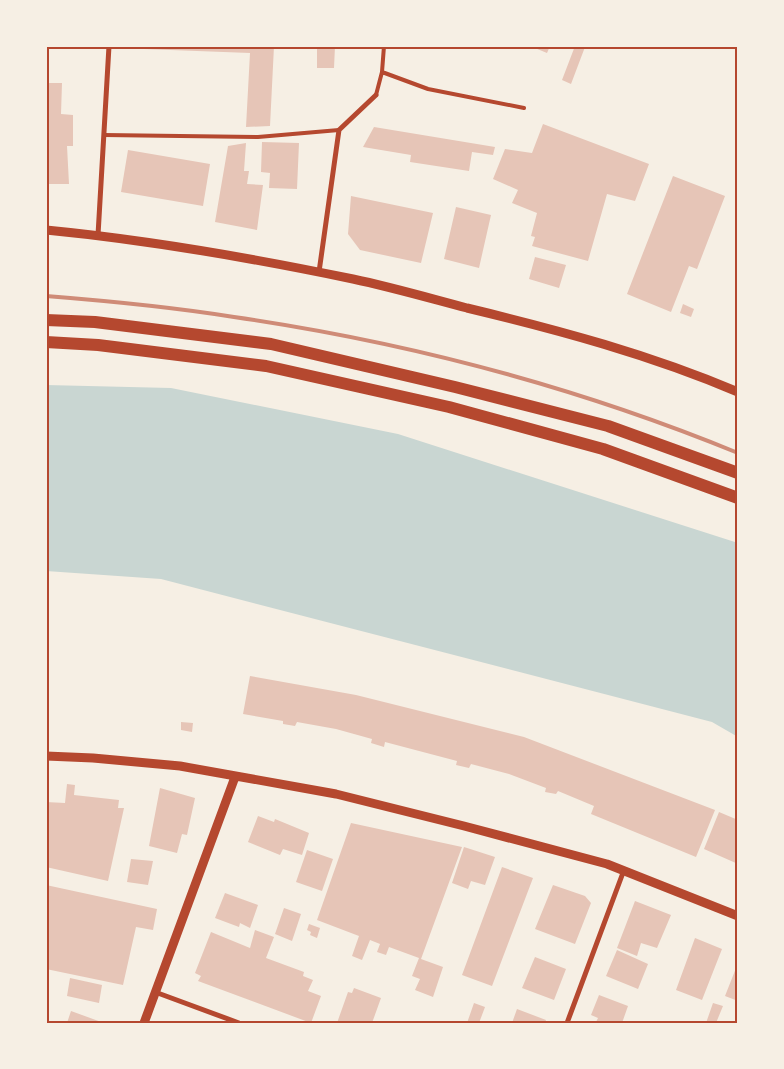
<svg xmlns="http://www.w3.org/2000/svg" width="784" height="1069" font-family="'DejaVu Sans',sans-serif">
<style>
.water{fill:#c9d6d2}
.building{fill:#e6c5b7}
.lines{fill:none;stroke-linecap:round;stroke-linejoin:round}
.service{stroke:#b5482f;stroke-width:4}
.minor{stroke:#b5482f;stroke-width:5}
.tertiary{stroke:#b5482f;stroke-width:9}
.primary{stroke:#b5482f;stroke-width:12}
.rail{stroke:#cf8b77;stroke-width:4}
.neatline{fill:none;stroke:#b5482f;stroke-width:2}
</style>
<rect width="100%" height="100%" fill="#f6efe4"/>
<path class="water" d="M46,385L171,388L398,434L738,543V737L712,722L161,579L46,571Z"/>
<path class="building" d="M144,46H274L270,126L246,127L250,53L144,49Z
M317,46H335L334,68H317Z
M530,46H550L547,53Z
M575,46L585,47L571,84L562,80Z
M46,83H62L61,114L73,115V146H67L69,184H48L46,183Z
M543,124L649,164L635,201L607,194L588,261L532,246L535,237L531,236L537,213L512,203L518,190L493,179L505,149L532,153Z
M374,127L495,147L493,155L472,152L469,171L410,162L411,155L363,147Z
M262,142L299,143L297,189L269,188L270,173L261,172Z
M246,143L244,171H249L247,184L263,185L257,230L215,222L228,146Z
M128,150L210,164L203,206L121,192Z
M673,176L725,196L697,269L689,266L671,312L627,294Z
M351,196L433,213L421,263L360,250L348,234Z
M456,207L491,215L479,268L444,259Z
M535,257L566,265L559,288L529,279Z
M683,304L694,309L691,317L680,313Z
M250,676L356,695L524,737L715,810L696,857L591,814L594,806L558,791L556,794L545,792L546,788L509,774L471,764L469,768L456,765L457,761L385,742L384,747L371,743L372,739L336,729L297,722L295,726L283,724V721L243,714Z
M181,722L193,723L192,732L181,730Z
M67,784L75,785L74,795L119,800L118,808H124L108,881L46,867V802L65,803Z
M160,788L195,798L187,835L182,834L177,853L149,846Z
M719,812L738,820V864L704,849Z
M258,816L274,822L275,819L309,833L302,855L283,849L280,855L248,842Z
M351,823L462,847L421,959L443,967L433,997L415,990L420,979L412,976L419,958L389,947L386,955L377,952L380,944L370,940L362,960L352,956L359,936L317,920Z
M464,847L495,857L485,885L471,881L468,889L452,883Z
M307,850L333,859L322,891L296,882Z
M131,859L153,861L148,885L127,882Z
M502,867L533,878L492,986L462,975Z
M46,885L157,909L153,930L136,927L123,985L46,969Z
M553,885L585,896L591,903L575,944L535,929Z
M225,893L258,905L250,928L240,923L239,927L215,918Z
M635,901L671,915L657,948L641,943L637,956L617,948Z
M284,908L301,914L292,941L275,934Z
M309,924L320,928L317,938L310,935L311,932L307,930Z
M255,930L274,937L266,958L304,972L303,976L313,980L308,991L321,996L311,1023L198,981L201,976L195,973L211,932L250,948Z
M695,938L722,949L702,1000L676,990Z
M617,950L648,964L638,989L606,976Z
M535,957L566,969L554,1000L522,988Z
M738,963V1001L725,996Z
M70,978L102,985L99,1003L67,996Z
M354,988L381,998L372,1023H337L348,992L352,993Z
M599,995L628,1006L622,1023L596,1022L598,1018L591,1015Z
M474,1003L485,1007L479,1023H467Z
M713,1003L723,1006L716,1023H706Z
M517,1009L546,1020L545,1023H512Z
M71,1011L104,1023H67Z"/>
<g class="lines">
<path class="service" d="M382,72L428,89L524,108
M376,95L382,72L384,46
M104,135L258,137L339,130"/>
<path class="minor" d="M98,235L109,46
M319,272L339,130L376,95
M155,992L239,1023
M567,1023L624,870"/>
<path class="tertiary" d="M46,230C149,240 252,258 353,279C391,287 429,298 467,308C559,330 651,355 738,392
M46,756L93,758L180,766L336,794L464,826L607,864L738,916
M144,1023L235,777"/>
<path class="primary" d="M46,320L95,322L271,344L455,387L608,426L738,473
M46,342L98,345L266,366L449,407L603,449L738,498"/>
<path class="rail" d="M46,296C109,301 172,307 234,317C406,342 577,387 738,453"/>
</g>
<rect width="784" height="1069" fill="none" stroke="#f6efe4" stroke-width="95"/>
<rect x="48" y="48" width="688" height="974" class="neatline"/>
</svg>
